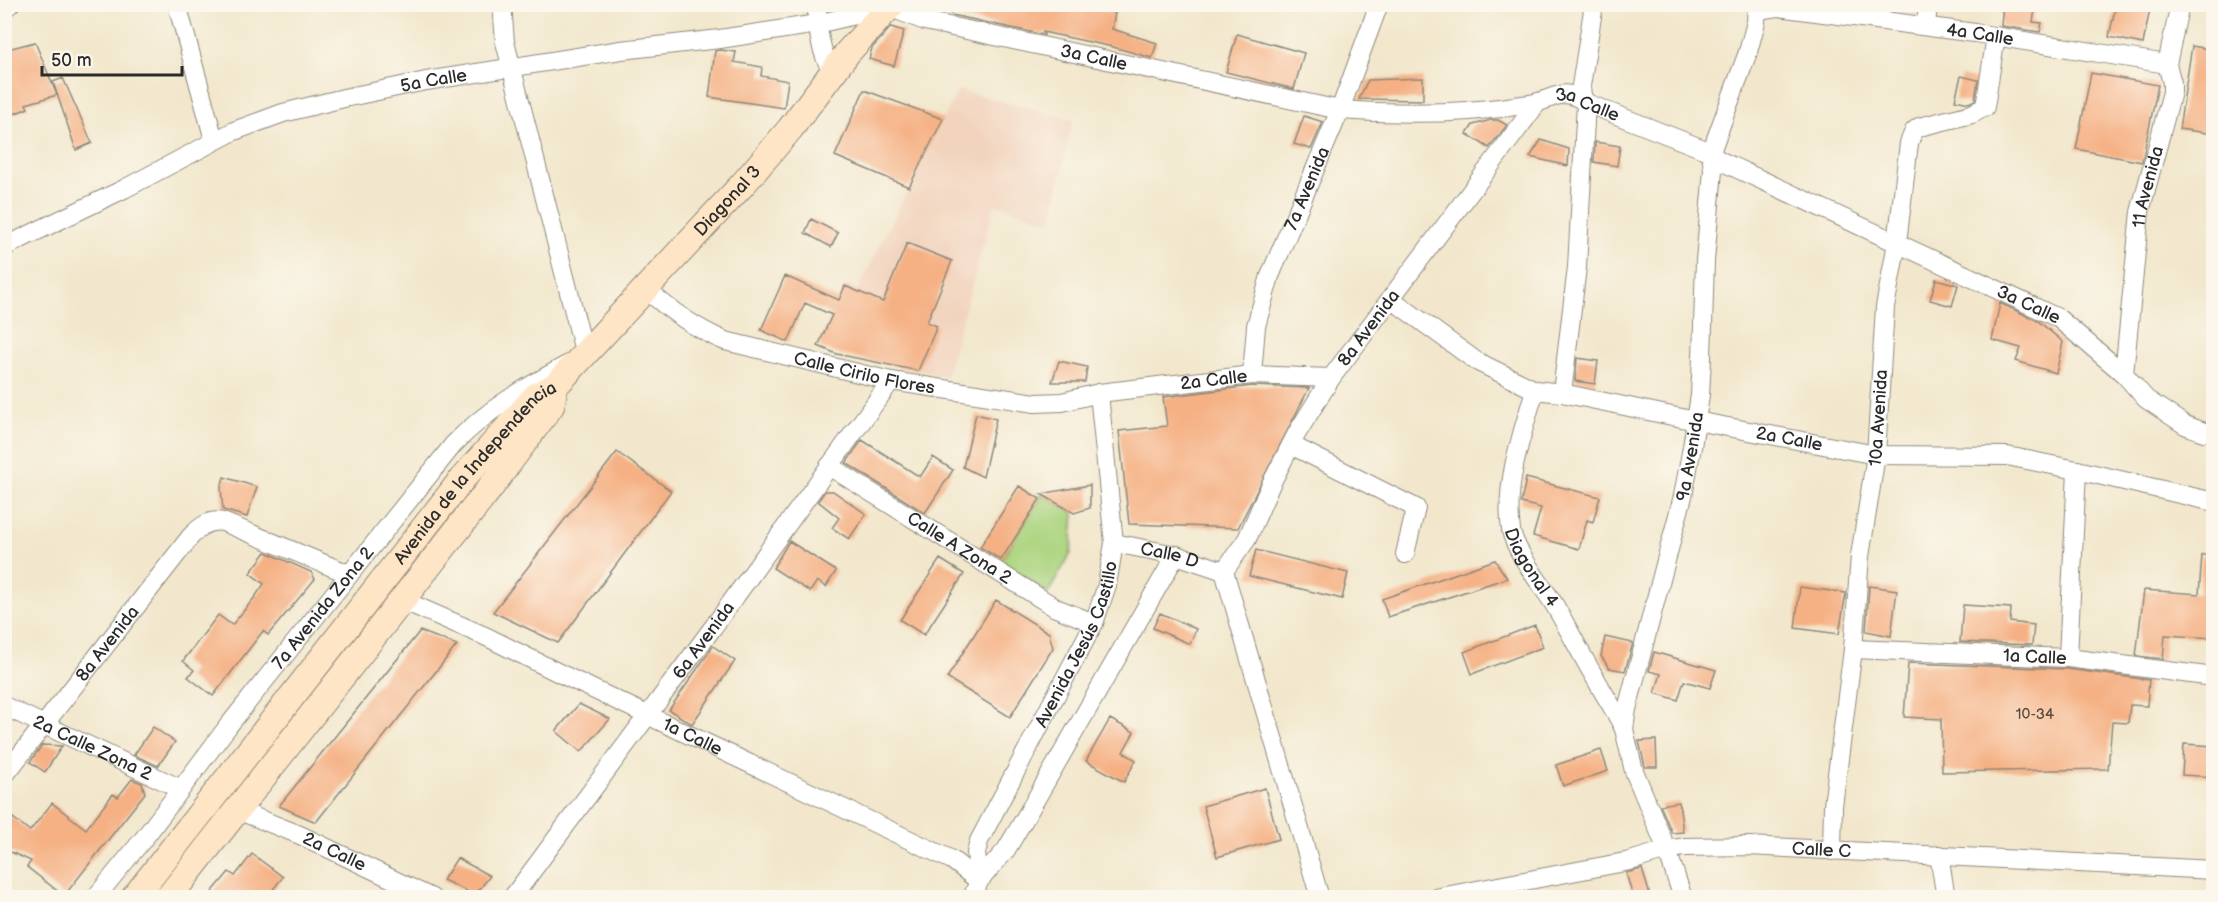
<svg xmlns="http://www.w3.org/2000/svg" width="2218" height="902" font-family="'Balsamiq Sans',sans-serif">
<style>
.built{fill:#f2d4be}
.garden{fill:#abd47f;stroke:#6b8055;stroke-width:1.5}
.building{fill:#f5b184}
.lines{fill:none;stroke-linecap:round;stroke-linejoin:round}
.street-casing{stroke:#8e897c;stroke-width:20}
.secondary-casing{stroke:#8e897c;stroke-width:28}
.street{stroke:#fff;stroke-width:18}
.secondary{stroke:#fee5c5;stroke-width:26}
.labels{text-anchor:middle;dominant-baseline:central;stroke-width:4.5;stroke-linejoin:round;paint-order:stroke}
.number-label{font-size:15px;fill:#5e4c41}
.street-label{font-size:18px;fill:#2b2b2b;stroke:#fbf7ec}
</style>
<rect width="100%" height="100%" fill="#fbf7ec"/>
<filter id="ink" filterUnits="userSpaceOnUse"><feTurbulence type="fractalNoise" baseFrequency=".0167" numOctaves="2"/><feDisplacementMap in="SourceGraphic" scale="12" xChannelSelector="R" yChannelSelector="G"/><feConvolveMatrix kernelMatrix="1 2 1 2 8 2 1 2 1" color-interpolation-filters="sRGB"/></filter>
<filter id="wash" filterUnits="userSpaceOnUse"><feTurbulence type="fractalNoise" baseFrequency=".008" numOctaves="4" result="noise"/><feDisplacementMap in="SourceGraphic" scale="24" xChannelSelector="R" yChannelSelector="G"/><feGaussianBlur stdDeviation="1.35" result="paint"/><feColorMatrix in="noise" values="0 0 0 0 0 0 0 0 0 0 0 0 0 0 0 0 0 1.4 0 .05"/><feComposite in="paint" operator="in"/></filter>
<g filter="url(#wash)">
<rect width="100%" height="100%" fill="#f2e7cc"/>
<path class="built" d="M958,90L1073,120L1051,222L995,204L946,376L918,371L936,326L857,291Z"/>
<path class="garden" d="M1041,494L1074,513L1071,553L1048,593L999,563L1040,499Z"/>
<g id="blocks">
<path class="building" d="M939,4H1089L1088,8L1115,13L1112,29L1157,43L1152,58L1113,47L1043,32L1044,35L952,15Z
M2003,4H2036L2033,22L2042,23L2040,32L2001,26Z
M2116,4H2151L2143,44L2109,37Z
M891,27L904,31L894,66L869,59L872,48Z
M1237,34L1304,53L1294,89L1226,72Z
M35,42L57,95L26,104L28,108L14,114L4,93V50Z
M2192,46L2214,50V134L2179,129Z
M720,50L736,52L734,62L762,67L761,76L788,81L784,108L709,97L715,51Z
M2091,73L2158,85L2142,162L2076,149Z
M1961,76L1978,80L1975,100L1969,103L1955,100Z
M63,78L92,143L76,150L53,82Z
M1423,78V100L1359,99L1368,80Z
M864,90L943,119L909,187L835,156Z
M1304,116L1323,122L1311,149L1294,144Z
M1491,120H1498L1507,125L1489,148L1467,134L1473,125Z
M1541,140L1569,149L1568,166L1530,157Z
M1595,142L1620,146L1617,166L1594,162Z
M811,219L838,233L831,247L805,233Z
M907,243L952,261L927,322L937,326L918,371L837,354L818,346L832,315L805,303L788,342L761,330L785,276L839,300L845,286L883,302Z
M1936,279L1958,285L1952,306L1930,300Z
M2000,303L2038,321L2063,342L2056,373L2016,361L2021,348L1992,340Z
M1577,358L1598,361L1595,384L1575,381Z
M1059,361L1087,367L1085,382H1052Z
M1252,386L1309,388L1238,528L1129,524L1119,431L1167,426L1163,397Z
M976,414L996,419L983,477L963,467Z
M862,440L920,477L933,457L953,470L925,513L846,463Z
M617,452L671,491L558,643L493,612Z
M224,477L257,487L247,517L223,510L221,488Z
M1526,478L1600,497L1593,522L1587,520L1579,549L1533,536L1541,508L1521,503Z
M1090,485V508L1074,513L1041,494Z
M1019,486L1040,499L1001,560L980,547Z
M825,491H833L866,514L849,539L832,528L839,518L818,501Z
M789,541L836,571L826,587L817,581L810,592L773,568Z
M1256,550L1348,573L1342,599L1249,576Z
M266,552L311,572L315,579L268,635L263,631L213,696L188,677L194,670L183,661L218,615L232,625L255,597L264,584L250,573Z
M2202,555H2214V638L2165,635L2163,659L2136,656L2144,590L2199,594Z
M940,559L964,574L924,635L900,620Z
M1495,560L1507,578L1388,617L1382,599Z
M1869,586L1897,590L1891,636L1866,631Z
M1800,587L1846,593L1839,634L1795,628Z
M996,600L1049,633L1053,648L1010,717L947,678Z
M1963,605L2011,608L2010,622L2034,625L2032,645L1960,642Z
M1160,613L1196,629L1190,644L1153,628Z
M1535,625L1543,647L1472,674L1464,652Z
M420,631L457,645L316,822L279,806Z
M1605,637L1633,643L1625,671L1609,668L1601,656Z
M713,646L735,661L692,724L669,710Z
M1654,652L1716,670L1710,688L1684,681L1678,700L1655,693L1661,674L1649,671Z
M1908,663L2067,669L2149,680L2147,706L2130,705L2128,723L2112,722L2108,769L1942,772L1941,719L1904,717Z
M579,704L610,719L581,752L556,731Z
M1110,719L1134,732L1123,752L1136,760L1124,782L1086,761Z
M153,727L175,742L158,766L134,755Z
M1656,740L1657,767H1645L1639,741Z
M2184,744L2214,746V777L2182,775Z
M42,745L62,746L45,772L30,762Z
M1601,750L1608,771L1563,786L1556,765Z
M132,779L142,783L145,793L64,896L27,867L31,861L4,849V811L30,831L52,803L86,829L113,794L118,797Z
M1265,788L1279,839L1217,857L1203,806Z
M1679,802L1683,832L1672,833L1660,805Z
M252,854L283,877L267,897H208L229,872L235,876Z
M457,858L490,876L475,895L443,880Z
M1642,869L1650,895L1633,897L1626,873Z"/>
</g>
</g>
<g filter="url(#ink)">
<use href="#blocks" fill-opacity="0" stroke="#8e897c" stroke-width="1.5"/>
<g class="lines">
<defs>
<g id="street">
<path d="M177,4L214,140"/>
<path d="M817,4C817,29 820,52 833,73"/>
<path d="M4,9L10,4"/>
<path id="s1" d="M1757,13L1764,9L1778,7L1975,33L2167,64"/>
<path d="M1926,26L1928,4"/>
<path id="s2" d="M4,247L124,189L234,131L283,113L344,98L426,81L621,50L720,39L817,24L889,7L925,21L1340,110C1404,115 1466,114 1530,104C1554,100 1563,85 1586,103L1711,152L1716,158L1725,163L2058,318L2124,374L2146,399L2185,425L2204,432H2214"/>
<path id="s3" d="M646,289C669,310 697,329 725,341L891,381L1035,403L1062,402L1099,393L1252,375L1331,378"/>
<path id="s4" d="M1391,299L1476,361L1535,390L1562,393L1696,421L1876,455L2007,456L2077,470L2214,502"/>
<path id="s5" d="M2124,374L2140,212L2172,92V83L2167,64L2180,4"/>
<path id="s6" d="M1252,375L1256,326L1270,276L1340,110L1379,4"/>
<path id="s7" d="M1535,390C1522,434 1504,484 1511,530C1514,549 1540,583 1552,601C1568,627 1581,655 1597,681C1606,698 1616,712 1624,729"/>
<path d="M1562,393L1577,267L1586,103L1582,96L1581,86L1594,4"/>
<path d="M1291,445L1416,508L1405,554"/>
<path id="s8" d="M829,466L1056,608L1094,623"/>
<path id="s9" d="M1114,543L1176,555L1224,571"/>
<path id="s10" d="M1224,571L1247,539L1271,484L1297,433L1331,378L1538,102"/>
<path d="M1224,571L1320,898"/>
<path id="s11" d="M402,600L487,637L559,673L952,860L979,881"/>
<path id="s12" d="M1853,649L2068,658L2214,677"/>
<path d="M2068,658L2077,470"/>
<path id="s13" d="M4,706L181,789"/>
<path id="s14" d="M4,776L191,536C200,527 209,519 223,522L349,574"/>
<path id="s15" d="M237,810L300,835L432,898"/>
<path id="s16" d="M1832,851L1833,806L1853,649L1860,556L1876,455L1885,307L1897,243L1909,143L1914,131L1919,127L1972,114L1985,107L1996,36"/>
<path d="M1939,855L1946,898"/>
<path id="s17" d="M979,881L976,853L979,841L1094,623L1107,585L1114,543L1099,393"/>
<path id="s18" d="M95,898L145,837L229,725L453,445C492,404 536,382 585,355L505,42L502,4"/>
<path id="s19" d="M512,898L714,626L891,381"/>
<path d="M972,898L979,881L1006,850L1025,818L1176,555"/>
<path id="s20" d="M1435,898L1630,861L1667,850L1684,847L1749,846L2214,870"/>
<path id="s21" d="M1683,898L1667,850L1634,771L1624,729L1627,709L1683,496L1692,447L1700,395L1702,358L1705,261L1713,170L1711,152L1748,52L1756,22L1757,4"/>
</g>
<g id="secondary">
<path id="s22" d="M134,898L463,478L536,396L555,386L743,184L790,129L848,52L892,4"/>
<path d="M168,898L490,488L551,406L555,386"/>
</g>
</defs>
<use href="#street" class="street-casing"/>
<use href="#secondary" class="secondary-casing"/>
<use href="#street" class="street"/>
<use href="#secondary" class="secondary"/>
</g>
</g>
<g class="labels">
<g class="number-label">
<text x="2035" y="714">10-34</text>
</g>
<g class="street-label">
<text stroke="none"><textPath href="#s1" startOffset="226">4a Calle</textPath></text>
<text stroke="none"><textPath href="#s2" startOffset="1137">3a Calle</textPath></text>
<text stroke="none"><textPath href="#s2" startOffset="464">5a Calle</textPath></text>
<text stroke="none"><textPath href="#s2" startOffset="1640">3a Calle</textPath></text>
<text stroke="none"><textPath href="#s6" startOffset="196">7a Avenida</textPath></text>
<text stroke="none"><textPath href="#s5" startOffset="189">11 Avenida</textPath></text>
<text stroke="none"><textPath href="#s22" startOffset="918">Diagonal 3</textPath></text>
<text stroke="none"><textPath href="#s2" startOffset="2126">3a Calle</textPath></text>
<text stroke="none"><textPath href="#s10" startOffset="284">8a Avenida</textPath></text>
<text stroke="none"><textPath href="#s3" startOffset="238">Calle Cirilo Flores</textPath></text>
<text stroke="none"><textPath href="#s3" startOffset="592">2a Calle</textPath></text>
<text stroke="none"><textPath href="#s16" startOffset="436">10a Avenida</textPath></text>
<text stroke="none"><textPath href="#s4" startOffset="430">2a Calle</textPath></text>
<text stroke="none"><textPath href="#s21" startOffset="460">9a Avenida</textPath></text>
<text stroke="none"><textPath href="#s22" startOffset="546">Avenida de la Independencia</textPath></text>
<text stroke="none"><textPath href="#s8" startOffset="154">Calle A Zona 2</textPath></text>
<text stroke="none"><textPath href="#s9" startOffset="57">Calle D</textPath></text>
<text stroke="none"><textPath href="#s7" startOffset="186">Diagonal 4</textPath></text>
<text stroke="none"><textPath href="#s18" startOffset="369">7a Avenida Zona 2</textPath></text>
<text stroke="none"><textPath href="#s19" startOffset="321">6a Avenida</textPath></text>
<text stroke="none"><textPath href="#s14" startOffset="168">8a Avenida</textPath></text>
<text stroke="none"><textPath href="#s17" startOffset="261">Avenida Jesús Castillo</textPath></text>
<text stroke="none"><textPath href="#s12" startOffset="182">1a Calle</textPath></text>
<text stroke="none"><textPath href="#s11" startOffset="321">1a Calle</textPath></text>
<text stroke="none"><textPath href="#s13" startOffset="98">2a Calle Zona 2</textPath></text>
<text stroke="none"><textPath href="#s20" startOffset="392">Calle C</textPath></text>
<text stroke="none"><textPath href="#s15" startOffset="106">2a Calle</textPath></text>
</g>
</g>
<rect width="2218" height="902" fill="none" stroke="#fbf7ec" stroke-width="24"/>
<path d="M42 66v9h140v-9" fill="none" stroke="#2b2b2b" stroke-width="3"/>
<text x="51" y="66" font-size="18" fill="#2b2b2b" stroke="#fbf7ec" stroke-width="4.5" paint-order="stroke">50 m</text>
</svg>
